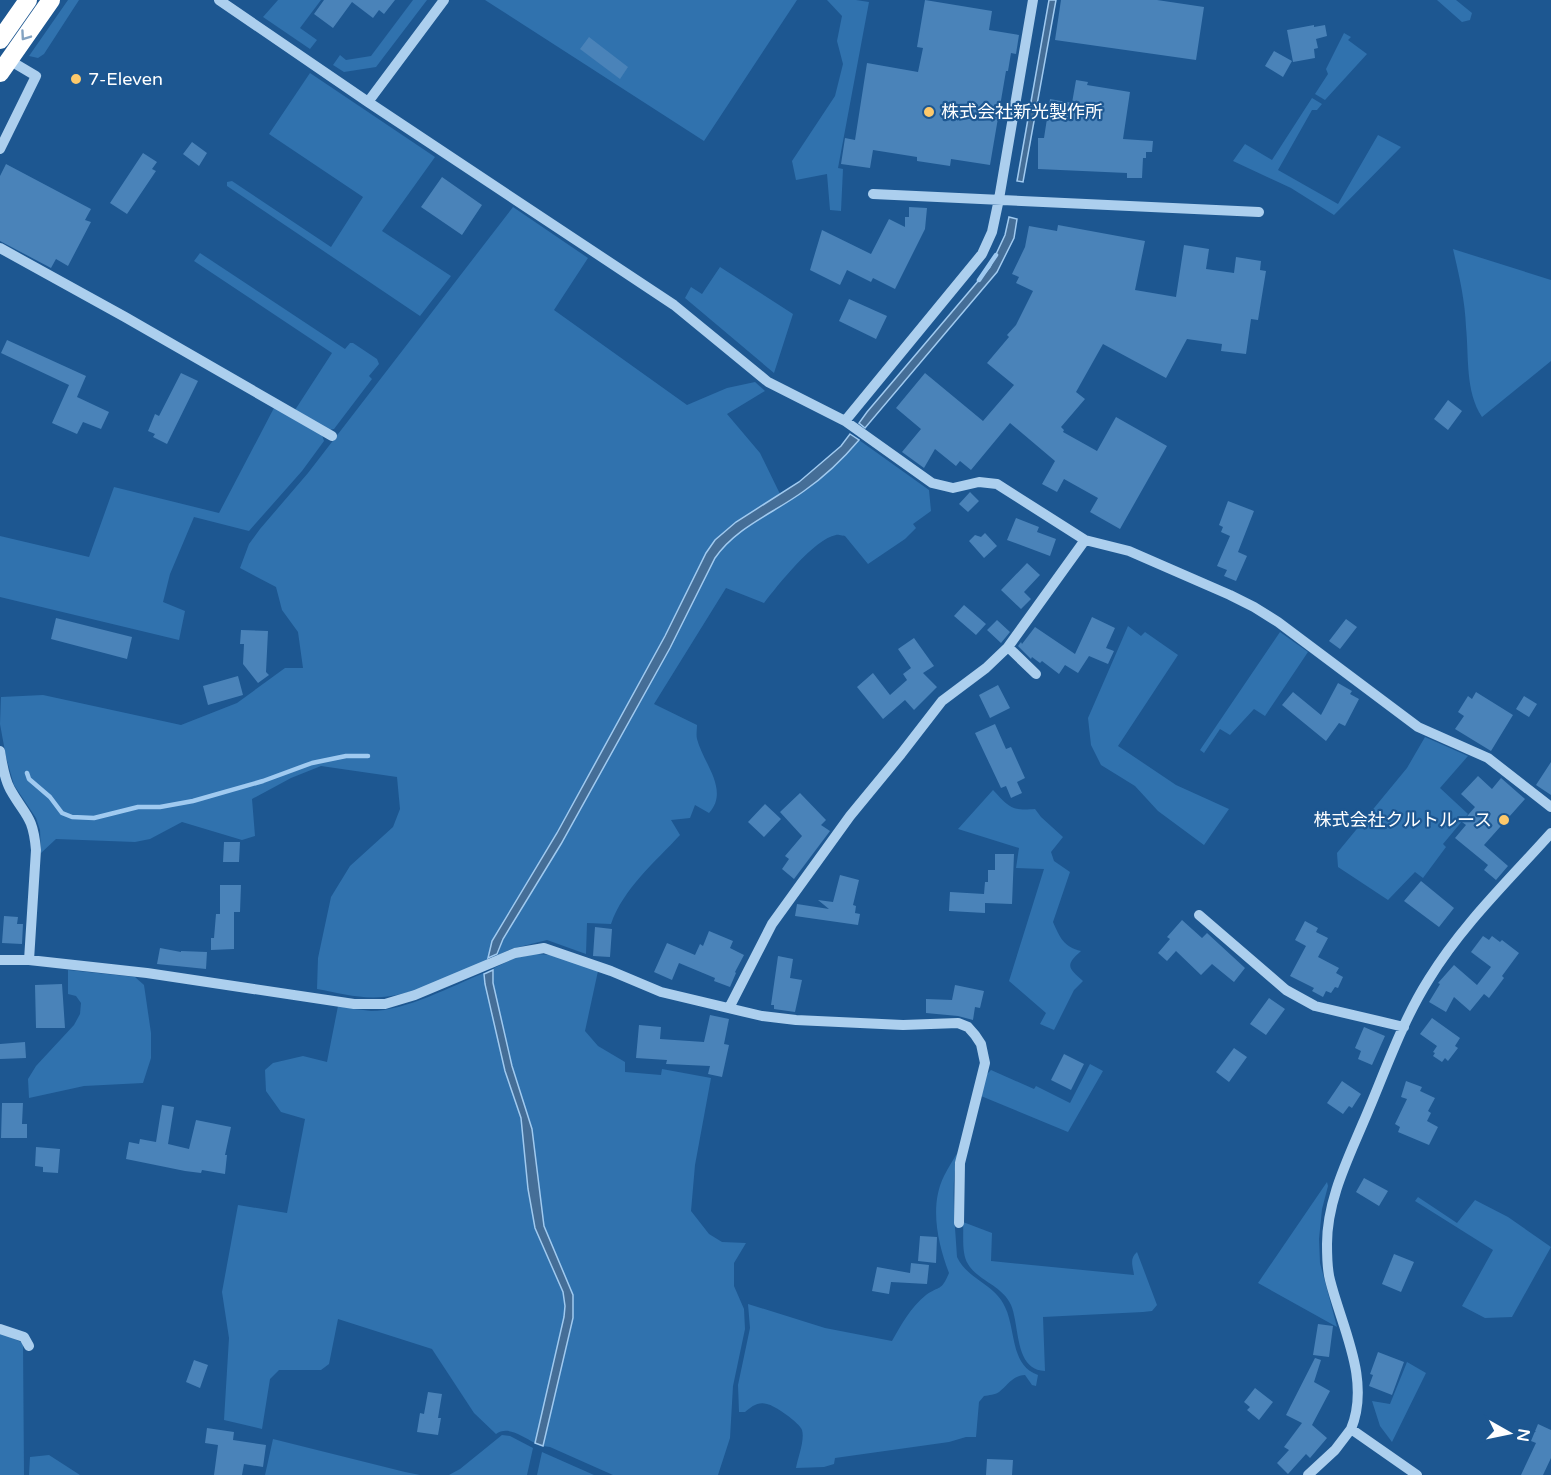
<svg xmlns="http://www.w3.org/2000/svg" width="1551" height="1475" font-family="'Varela Round','Noto Sans JP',sans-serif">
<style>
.green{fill:#3072ae}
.water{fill:#456e97;stroke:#a0caf0;stroke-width:1.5}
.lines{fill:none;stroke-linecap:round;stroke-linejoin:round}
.stream{stroke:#a0caf0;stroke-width:4.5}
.building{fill:#4a83b9}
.minor{stroke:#accfee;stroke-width:10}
.highway{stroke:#fff;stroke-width:18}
.oneway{stroke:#83a3c2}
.poi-dot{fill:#fdc96b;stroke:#1d5791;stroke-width:2}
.labels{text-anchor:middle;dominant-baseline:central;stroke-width:4.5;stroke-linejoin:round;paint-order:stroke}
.poi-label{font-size:18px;fill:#fff;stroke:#1d5791;text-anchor:start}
</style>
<rect width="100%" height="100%" fill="#1d5791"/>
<path class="green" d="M68,0H79L44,54L38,58L29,56Z
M278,0H321L300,28L317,40L310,49L263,17Z
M413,0H427L376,67L344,72L333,65L340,55L346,60L371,56Z
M485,0H797L704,141Z
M827,0H856L869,2L838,168L843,169L841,211L830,210L827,174L796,180L792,161L835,96L843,64L837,41L842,16Z
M1437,0H1456L1472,13L1470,20L1462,22Z
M1344,33L1351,37L1348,40L1367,54L1325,100L1315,94L1328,74L1326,69Z
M310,73L435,157L382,231L451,276L420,316L227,186V182L232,181L331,247L363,197L269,134Z
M1312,98L1322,104L1317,110H1312L1278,170L1338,204L1378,135L1401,147L1334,215L1291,188L1233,161L1245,144L1272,160Z
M513,207L588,258L554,310L687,405L727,388L755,382L765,391L727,414L760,453L780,494L726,530L715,540L706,553L665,636L557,833L492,941L488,960C461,972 411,996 382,997C360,999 339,993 317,989L318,958L331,897L350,866L393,827L400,809L397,777L321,766L291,778L252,799L255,836L242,840L182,822L150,839L135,842L56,839L41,853L40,830L36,818L14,785L6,757L0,724L1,697L43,695L181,725L237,703L285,668H303L298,632L282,610L276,587L240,568L249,544L260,529L308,473Z
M1453,249L1551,280V361L1482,417C1465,391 1469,357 1466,327C1465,300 1459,275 1453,249Z
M200,253L345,349L350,343H353L377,359L379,364L369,376L372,379L334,429L327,430L295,410L332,353L194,261Z
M720,267L793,314L774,373L685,298L691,287L702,294Z
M275,406L322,435L324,441L302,471L249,531L194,517L170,574L163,602L185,611L179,640L0,597V536L89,557L114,487L219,513Z
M859,440L929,490L931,511L913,524L916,528L905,539L868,564L845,536C845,536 837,534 836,535C814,539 778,585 764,603L726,588L654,704L697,725C697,729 696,735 697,739C703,763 730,790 709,813L695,805L690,818L671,820L680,835C655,862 623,889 611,924L587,923L586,954L547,940L511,949L498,955L503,938L561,844L670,648L715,558C736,527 774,513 804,491C824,477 843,459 859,440Z
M1128,626L1141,636L1145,632L1178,655L1118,746L1176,785L1229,809L1204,845L1158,811L1135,786L1101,765L1091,745L1088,718Z
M1280,632L1308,652L1265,716L1254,709L1230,735L1220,729L1204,753L1200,750Z
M1425,737L1468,756L1440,788L1468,814L1443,844L1446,847L1423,878L1415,872L1388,900L1338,867L1337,853L1407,768Z
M993,790C1009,807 1011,811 1035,809L1041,817L1063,837L1051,852L1054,861L1070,872L1053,922C1060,938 1064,947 1081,951C1064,966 1069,968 1083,981L1074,990L1054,1030L1040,1024L1046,1013L1009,981L1044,869L1016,868L1019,848L958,829Z
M535,954L554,955L598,971L585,1031L598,1046L625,1062V1072L661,1075L662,1069L711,1078L695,1165L691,1211L709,1234L722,1242L746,1243L734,1263V1286L744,1309L745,1329L733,1386L730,1438L718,1475H613L550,1447L543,1446L573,1318V1295L544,1226L532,1129L512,1066L493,983L494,968L515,958Z
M68,970L135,977L144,985L151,1033V1058L143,1083L84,1086L29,1098L28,1079L36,1066L74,1025L80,1014L81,1003L76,996L68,994Z
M484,973L505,1071L521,1118L531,1204L541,1243L563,1292L565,1306L564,1317L535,1443C523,1437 508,1425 496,1434L474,1413L432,1349L338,1319L329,1364L321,1370H279L270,1379L262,1429L224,1420L229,1338L222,1292L238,1205L287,1213L305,1119L281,1112L266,1091L265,1070L273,1063L303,1056L327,1062L338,1006C349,1008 361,1010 371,1011C405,1011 452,986 484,973Z
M1090,1064L1103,1071L1068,1132L981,1096L986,1075L991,1070L1034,1089L1036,1086L1070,1103Z
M958,1152C950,1186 955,1222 957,1257C967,1279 995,1284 1005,1307C1016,1329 1010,1366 1038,1375L1036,1386L1032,1385L1025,1375C1012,1376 1008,1385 999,1392C995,1395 989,1395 984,1396L979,1402L976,1437H966L949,1442L835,1458L834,1464L824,1467L796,1468C798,1457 805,1440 802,1430C800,1423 774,1405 767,1404C758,1401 751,1407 745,1412H739L738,1385L750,1328L748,1304L825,1328L892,1341C901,1325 911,1307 926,1295C940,1285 941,1292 949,1273C938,1244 929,1206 944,1176C948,1168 953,1160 958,1152Z
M1327,1182L1328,1186L1322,1209L1319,1239L1320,1263L1337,1327L1258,1283Z
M1418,1197L1457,1223L1475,1200L1508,1217L1551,1247L1512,1317L1485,1318L1462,1306L1493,1250L1415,1201Z
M963,1222L992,1233L991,1261L1134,1275C1133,1266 1129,1259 1137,1252L1157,1305L1152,1311L1143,1312L1043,1317L1045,1371C1014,1370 1020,1326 1011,1305C1002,1285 978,1281 968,1264C961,1253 964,1234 963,1222Z
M0,1332L23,1343L24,1475H0Z
M1407,1362L1426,1373L1392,1442L1380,1426L1372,1401L1390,1404Z
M502,1435L510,1436L533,1448L527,1475H449L460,1469Z
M273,1439L405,1472L420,1475H265Z
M542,1452L594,1475H537Z
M49,1455L80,1475H29L30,1457Z"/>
<path class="water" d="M1049,0H1056L1023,182L1017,181Z
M1009,217L1017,219L1014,238L997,272L865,428L859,423L867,412L990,267L1005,235Z
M850,434L859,440C843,459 824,477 804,491C774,513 736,527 715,558L670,648L561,844L503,939L497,954L488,958L492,941L557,833L665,636L706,553L715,540L736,522L799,482L841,446Z
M493,970V983L512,1066L532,1129L544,1226L573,1295V1318L543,1446L535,1443L564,1317L565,1306L563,1292L535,1228L528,1189L521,1118L505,1071L485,984L484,974Z"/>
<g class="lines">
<path class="stream" d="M979,280L996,255
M27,773L29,779L50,797L62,813L72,817L94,818L138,807H160L193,801L263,781L312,763L346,756H368"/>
</g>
<path class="building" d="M324,0H395L384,14L379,10L373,18L352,2L333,28L314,14Z
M925,0L992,11L989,30L1019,35L1016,54L1011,53L1008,71H1006L990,165L951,159L950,166L917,161V157L873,150L870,168L841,164L845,138L855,140L867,63L918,72L923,48L917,47Z
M1061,0H1157L1204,7L1196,60L1055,40Z
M1314,25V27L1325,25L1327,36L1316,39L1318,48L1314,49L1315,58L1293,62L1287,30Z
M589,37L628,67L620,79L580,49Z
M1274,51L1292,61L1283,77L1265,66Z
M1076,80L1088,82L1087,85L1130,92L1123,139L1153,141L1152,152H1146V158H1143L1142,178H1127V173L1038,169V138H1044L1050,99L1072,103Z
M192,142L207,153L199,166L183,154Z
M143,153L157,162L152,169L156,171L127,214L110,203Z
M6,164L91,209L85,220L91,222L68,266L56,259L51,268L0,241V176Z
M442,177L482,205L462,235L421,207Z
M909,207L927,208L925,229L895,289L873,278L871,282L847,270L840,285L810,270L822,230L871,254L889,219L905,227V217H909Z
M1058,225L1145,241L1135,290L1176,297L1184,245L1209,249L1206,269L1234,273L1236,257L1261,261L1260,270L1266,271L1258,320L1251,319L1246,354L1221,351L1222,344L1187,339L1166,378L1103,344L1076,392L1085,399L1061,427L1064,430L1063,432L1097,451L1116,417L1167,446L1120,529L1090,512L1098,498L1064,479L1057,492L1042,484L1055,461L1010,423L971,470L960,461L956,466L935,449L924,468L902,452L921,429L896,408L925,373L983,421L1014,385L987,363L1009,337L1007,335L1016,325L1033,291L1016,283L1019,277L1012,274L1025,247L1029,226L1057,231Z
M849,299L887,316L876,339L839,321Z
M7,340L86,376L77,397L109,412L101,429L83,422L77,434L52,423L69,385L1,353Z
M181,373L198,381L167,444L153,437L155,434L148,431L155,414L159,416Z
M1448,400L1462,411L1448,430L1434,419Z
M970,492L979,501L968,512L959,504Z
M1228,501L1254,511L1238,552L1247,556L1236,581L1224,576L1227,570L1217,566L1230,536L1221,532L1223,527L1219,525Z
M1016,518L1039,527L1037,532L1056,539L1050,556L1007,540Z
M985,533L997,546L984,558L969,541L975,535L981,537Z
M1027,563L1040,575L1024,592L1031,599L1021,609L1001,590Z
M964,605L986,624L976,635L954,616Z
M1092,617L1115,628L1106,648L1114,651L1108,664L1089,656L1078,673L1065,665L1059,674L1042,661L1040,663L1032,657L1031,659L1018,646L1021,642L1022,644L1035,627L1075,654Z
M56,618L132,637L127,659L51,639Z
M1346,619L1357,627L1340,649L1329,641Z
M997,620L1010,632L1001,643L987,630Z
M241,630L268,631L266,672L269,675L258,683L243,664L244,644H240Z
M914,638L934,666L923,673L937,687L914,710L905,700L883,719L857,687L873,673L890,695L907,680L903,674L911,668L898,649Z
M238,676L243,695L208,705L203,686Z
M1338,683L1352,691L1350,694L1359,699L1345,726L1339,723L1326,741L1282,705L1293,692L1321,715Z
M998,685L1010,708L990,718L979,695Z
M1476,692L1513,715L1491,751L1455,729L1464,716L1458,712L1468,696L1472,699Z
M1524,696L1537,704L1529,717L1516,709Z
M995,724L1006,749L1011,747L1025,778L1017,782L1022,793L1011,798L1006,786L1001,788L975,733Z
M1551,762V795L1536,785Z
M1478,776L1492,789L1501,778L1525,799L1484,845L1508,866L1496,880L1484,870L1488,865L1455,838L1466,825L1462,822L1475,807L1461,794Z
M800,793L826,820L821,825L830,831L794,879L782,869L789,859L785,856L802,836L780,812Z
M765,804L781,819L764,837L748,822Z
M224,842H240L239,862H223Z
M995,854H1014L1012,904L985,903V913L949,911L950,892L984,894L985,882H988V870H995Z
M840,875L859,880L853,905L856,906L855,913L860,914L858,925L795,916L797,904L829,909L818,900L833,902Z
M1421,881L1454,908L1439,927L1404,901Z
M220,885H241L240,912H234V949L211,950V938H214L216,914H220Z
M4,916L18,917L17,924H23L22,944L2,943Z
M1182,920L1202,938L1207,933L1245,968L1234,982L1212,964L1201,975L1176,951L1167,961L1158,953L1170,939L1167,937Z
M1305,921L1318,928L1316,932L1328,938L1318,957L1339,968L1336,973L1343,977L1338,988L1335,987L1331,993L1326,991L1323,997L1312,991L1314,988L1290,976L1306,946L1295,940Z
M595,927L612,929L610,957L593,956Z
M709,931L733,941L730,948L744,955L735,972L736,973L730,987L714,981L715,978L679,963L672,980L654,972L667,943L695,955L700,944L703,946Z
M1483,936L1489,940L1492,936L1500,942L1502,940L1519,953L1502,976L1504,978L1489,998L1484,994L1470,1011L1454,997L1446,1012L1429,1002L1440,984L1438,983L1454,965L1477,985L1491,967L1471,952Z
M160,948L181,952V951L207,952L206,969L157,964Z
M778,956L793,959L790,978L802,980L795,1012L774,1009V1005H771Z
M62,984L65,1028H36L35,985Z
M955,985L984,991L980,1008L975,1007L973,1020L958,1016L926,1013V999L952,1000Z
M1269,998L1285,1009L1266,1035L1250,1024Z
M710,1015L729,1019L724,1044L729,1045L722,1077L708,1074L710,1066L666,1064L667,1060L636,1058L639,1025L661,1027L660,1039L704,1042Z
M1432,1018L1460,1038L1455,1046L1458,1048L1448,1061L1445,1058L1442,1062L1433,1056L1435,1053L1433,1052L1437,1046L1420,1034Z
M1364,1027L1385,1036L1372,1065L1358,1059L1361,1051L1355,1048Z
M25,1042L26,1058L0,1059V1044Z
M1234,1048L1247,1057L1229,1082L1216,1072Z
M1064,1054L1084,1064L1071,1090L1051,1080Z
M1342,1081L1361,1094L1352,1108L1349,1106L1343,1114L1327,1103Z
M1406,1081L1422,1087L1420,1091L1435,1098L1428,1111L1431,1113L1427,1121L1438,1127L1429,1145L1398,1132L1400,1127L1395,1124L1407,1099L1401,1097Z
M2,1103H23L22,1124H27V1138H1Z
M162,1105L174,1107L168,1144L189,1149L196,1120L231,1127L225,1155H227L225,1174L202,1170L201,1173L185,1171L126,1159L129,1142L139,1144L140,1139L156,1142Z
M36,1147L60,1149L58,1173L43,1172V1167L35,1166Z
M1364,1178L1388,1191L1379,1206L1356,1192Z
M920,1236L937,1237L936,1263L918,1261Z
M1394,1254L1414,1262L1401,1292L1382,1284Z
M911,1263L929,1265L927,1284L891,1282L889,1294L872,1291L877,1267L910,1273Z
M1318,1324L1333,1326L1329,1357L1313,1355Z
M1378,1352L1404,1362L1392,1395L1369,1386L1373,1375L1370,1374Z
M1315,1358L1321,1360L1314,1382L1330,1391L1312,1425L1327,1438L1310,1458L1306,1454L1288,1474L1277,1463L1289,1450L1284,1447L1302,1423L1286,1415Z
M194,1360L208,1365L200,1388L186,1382Z
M1255,1388L1273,1402L1259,1420L1247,1410L1250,1407L1244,1402Z
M428,1392L442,1394L438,1418H441L438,1435L417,1432L420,1413L424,1414Z
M1538,1424L1551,1430V1458L1543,1475H1521L1536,1443L1531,1441Z
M207,1428L234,1432L233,1440L266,1445L263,1467L244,1464L242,1475H214L218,1445L205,1443Z
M987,1459L1013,1460L1012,1475H986Z"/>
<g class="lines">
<path class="minor" d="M219,0L368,102L674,305L768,382L845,421L932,483L953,488L979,482L997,484L1085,540L1129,551L1230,595L1254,607L1278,622L1418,727L1488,758L1551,807
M368,102L444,0
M0,149L36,76L9,60
M873,194L1259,212
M0,248L125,317L332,436
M845,421L982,254L992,232L999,199L1033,0
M1008,647L1036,674
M0,751C2,763 4,778 10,789C25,816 33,815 36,850L29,960
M1199,915L1286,990L1315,1006L1404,1027
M0,960H29L147,973L354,1004H385L415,995L515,953L544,948L611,971L661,992L762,1016L796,1020L903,1025L958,1023L968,1027L975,1035L981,1044L985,1063L960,1163L959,1223
M729,1008L772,924L850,816L901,754L942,701L986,668L1008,647L1085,540
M0,1329L24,1337L29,1346
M1351,1429C1371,1380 1342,1328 1330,1280C1327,1269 1327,1255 1327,1244C1327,1201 1347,1161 1363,1123C1384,1075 1401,1023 1429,979C1462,925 1509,880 1551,833
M1308,1475L1335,1450L1351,1429L1417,1475"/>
<path class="highway" d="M0,40L28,0
M0,73L51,0"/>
</g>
<defs><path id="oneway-chevron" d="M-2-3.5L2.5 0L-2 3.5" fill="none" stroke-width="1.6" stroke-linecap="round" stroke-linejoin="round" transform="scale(1.5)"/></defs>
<use class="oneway" href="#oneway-chevron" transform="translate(25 36) rotate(125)"/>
<g class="poi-dot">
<circle cx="76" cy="79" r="6"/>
<circle cx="929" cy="112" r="6"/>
<circle cx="1504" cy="820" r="6"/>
</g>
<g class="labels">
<g class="poi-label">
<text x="88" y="79">7-Eleven</text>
<text x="941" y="112">株式会社新光製作所</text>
<text x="1492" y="820" text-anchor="end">株式会社クルトルース</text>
</g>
</g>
<g transform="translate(1509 1433) rotate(99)" stroke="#1d5791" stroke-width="4.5" paint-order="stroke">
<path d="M0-4.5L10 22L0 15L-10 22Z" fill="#ffffff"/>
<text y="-9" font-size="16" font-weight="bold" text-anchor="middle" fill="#ffffff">N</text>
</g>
</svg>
